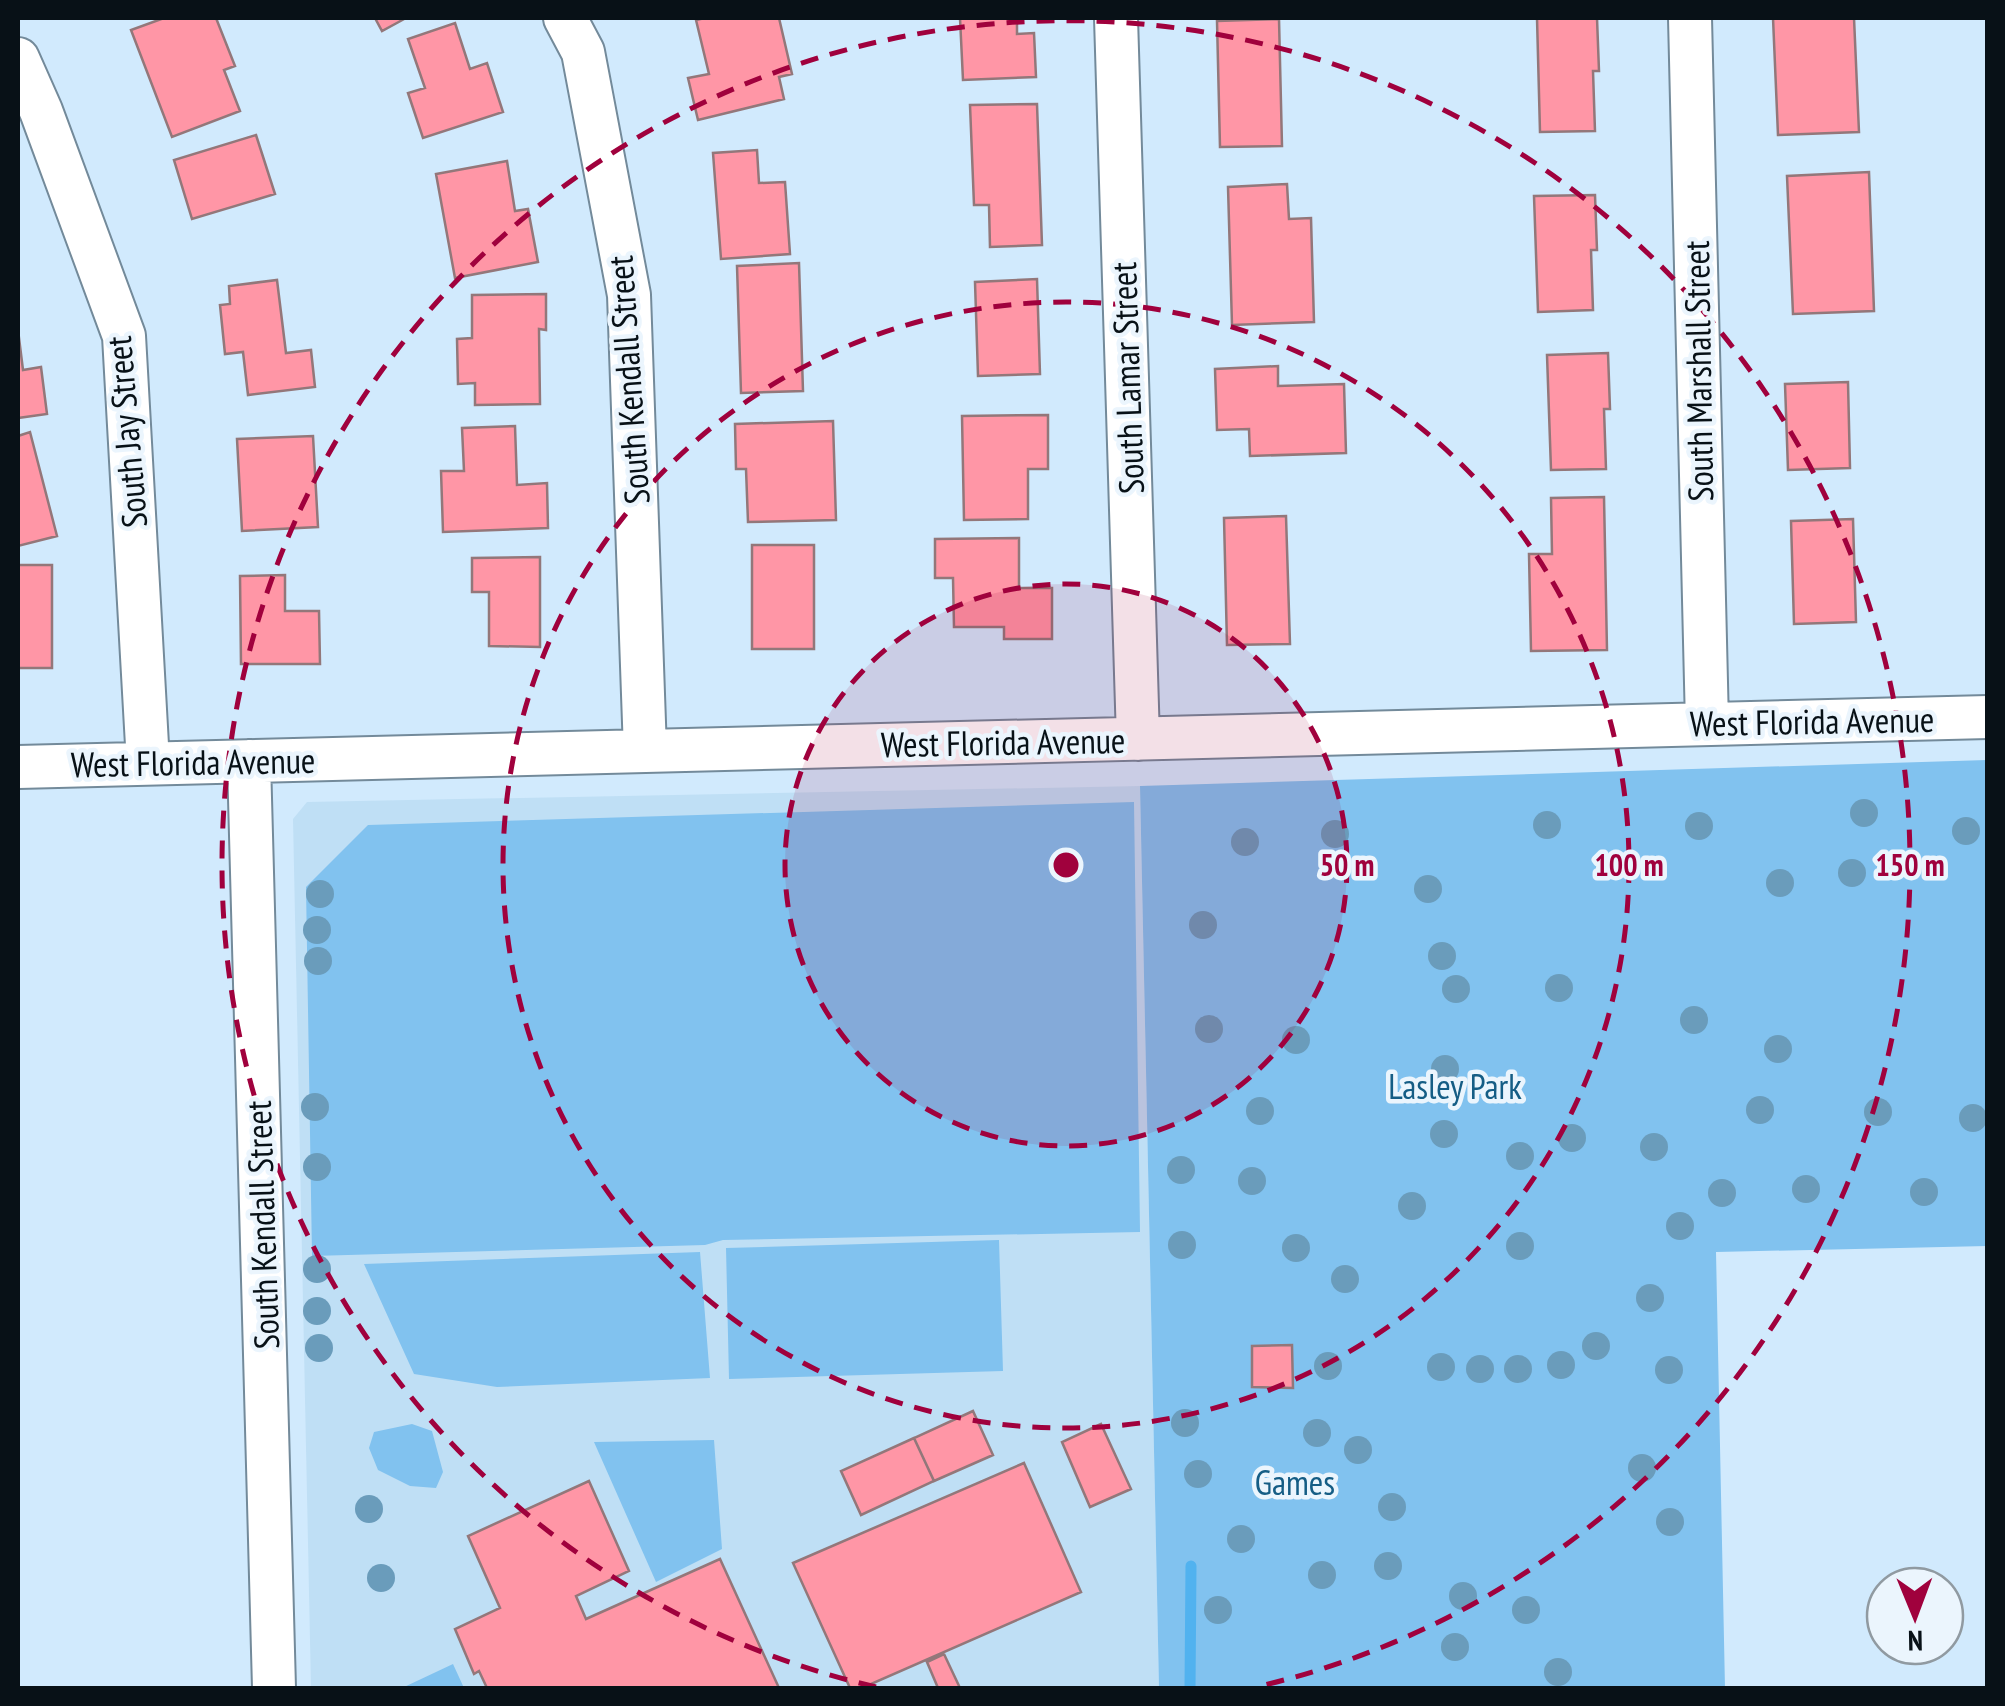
<svg xmlns="http://www.w3.org/2000/svg" width="2005" height="1706" font-family="'PT Sans Narrow',sans-serif">
<style>
.built{fill:#bfdff5}
.green{fill:#81c2ef}
.lines{fill:none;stroke-linecap:round;stroke-linejoin:round}
.stream{stroke:#51b2ef;stroke-width:11}
.building{fill:#ff96a6;stroke:#93777a;stroke-width:2.5}
.minor-casing{stroke:#738a9a;stroke-width:46}
.minor{stroke:#fff;stroke-width:42}
.tree{fill:#6a9cbb}
.ring{fill:none;stroke:#a0013d;stroke-width:5;stroke-dasharray:18 12}
.labels{text-anchor:middle;dominant-baseline:central;stroke-width:9;stroke-linejoin:round;paint-order:stroke}
.street-label{font-size:35px;fill:#081117;stroke:#ebf5fd}
.park-label{font-size:35px;fill:#155d85;stroke:#ebf5fd}
.centre{fill:#a0013d;stroke:#ebf5fd;stroke-width:5}
.ring-label{font-size:30px;text-anchor:middle;font-weight:bold;fill:#a0013d;stroke:#ebf5fd;stroke-width:9;stroke-linejoin:round;paint-order:stroke}
</style>
<rect width="100%" height="100%" fill="#d1eafd"/>
<path class="built" d="M1140,786L1159,1688H311L293,819L307,802Z"/>
<path class="green" d="M1987,760V1246L1716,1252L1725,1688H1159L1140,786Z
M1134,802L1140,1232L723,1240L705,1245L312,1256L306,887L368,825Z
M999,1240L1003,1371L729,1379L726,1248Z
M700,1252L710,1378L497,1387L414,1374L364,1264Z
M412,1424L432,1431L443,1472L436,1488L410,1486L378,1470L369,1448L374,1432Z
M714,1440L722,1549L656,1582L594,1442Z
M453,1664L464,1688H402Z"/>
<g class="lines">
<path class="stream" d="M1190,1688L1191,1566"/>
</g>
<path class="building" d="M164,18H216L235,66L224,70L240,111L172,137L131,30Z
M375,18H406L382,31Z
M705,18H779L792,74L779,77L784,99L698,120L688,78L709,74L696,20Z
M960,18H1017V34L1034,33L1036,77L963,80Z
M1537,18H1597L1599,71H1593L1595,131L1540,132Z
M1773,18H1854L1859,132L1778,135Z
M1279,19L1282,146L1220,147L1217,21Z
M455,23L470,69L487,63L503,112L423,138L408,93L425,88L408,39Z
M1037,104L1042,245L990,247L989,205H974L970,105Z
M256,135L275,194L192,219L174,160Z
M757,150L759,183L785,182L790,254L721,259L713,153Z
M507,161L515,211L528,209L538,262L455,278L436,174Z
M1869,172L1874,311L1793,314L1787,176Z
M1287,184L1289,219L1311,218L1314,322L1232,325L1228,187Z
M1595,195L1597,250H1591L1593,310L1538,312L1534,196Z
M799,263L803,391L741,393L737,266Z
M1037,279L1040,374L978,376L975,282Z
M277,280L286,353L311,350L315,387L248,395L243,352L225,354L220,305L230,304L229,286Z
M546,294V330L539,329L540,404L475,405V383L458,384L457,339L472,338V295Z
M18,330L23,370L41,367L47,414L18,418Z
M1608,353L1610,409H1604L1606,469L1551,470L1547,355Z
M1278,366V386L1344,384L1346,453L1250,456L1249,429L1217,430L1215,369Z
M1848,382L1850,468L1788,470L1785,384Z
M1048,415V469H1028V519L964,520L962,416Z
M833,421L836,520L748,522L746,469H736L735,424Z
M515,426L517,485L547,483L548,528L443,532L441,471H464L462,428Z
M30,432L57,536L18,546V436Z
M313,436L318,527L242,531L237,439Z
M1604,497L1607,650L1531,651L1529,554H1552L1551,498Z
M1286,516L1290,644L1227,645L1224,518Z
M1853,519L1856,622L1794,624L1791,521Z
M1019,538V588H1052V639H1004V627H954L953,578H935V539Z
M752,545H814V649H752Z
M540,557V647L489,646V592H472V558Z
M18,565H52V668H18Z
M285,575V611H319L320,664H241L240,576Z
M1292,1345L1293,1388L1252,1387V1346Z
M973,1411L993,1455L934,1481L914,1438Z
M1101,1424L1131,1489L1090,1507L1062,1442Z
M914,1438L934,1481L861,1515L841,1471Z
M1024,1463L1081,1592L862,1688H850L793,1563Z
M589,1481L629,1571L576,1596L586,1619L720,1559L779,1688H487L479,1671L474,1674L455,1629L500,1608L468,1536Z
M944,1654L960,1688H938L927,1662Z"/>
<g class="lines">
<defs>
<path id="minor" d="M565,18L583,52L629,295L645,751
M1116,18L1138,739
M1690,18L1707,724
M18,59L41,111L124,336L148,763
M249,761L274,1688
M18,767L1988,717"/>
</defs>
<use href="#minor" class="minor-casing"/>
<use href="#minor" class="minor"/>
</g>
<g class="tree">
<circle cx="1864" cy="813" r="14"/>
<circle cx="1547" cy="825" r="14"/>
<circle cx="1699" cy="826" r="14"/>
<circle cx="1966" cy="831" r="14"/>
<circle cx="1335" cy="834" r="14"/>
<circle cx="1245" cy="842" r="14"/>
<circle cx="1852" cy="873" r="14"/>
<circle cx="1780" cy="883" r="14"/>
<circle cx="1428" cy="889" r="14"/>
<circle cx="320" cy="894" r="14"/>
<circle cx="1203" cy="925" r="14"/>
<circle cx="317" cy="930" r="14"/>
<circle cx="1442" cy="956" r="14"/>
<circle cx="318" cy="961" r="14"/>
<circle cx="1559" cy="988" r="14"/>
<circle cx="1456" cy="989" r="14"/>
<circle cx="1694" cy="1020" r="14"/>
<circle cx="1209" cy="1029" r="14"/>
<circle cx="1296" cy="1040" r="14"/>
<circle cx="1778" cy="1049" r="14"/>
<circle cx="1445" cy="1069" r="14"/>
<circle cx="315" cy="1107" r="14"/>
<circle cx="1760" cy="1110" r="14"/>
<circle cx="1260" cy="1111" r="14"/>
<circle cx="1878" cy="1112" r="14"/>
<circle cx="1973" cy="1118" r="14"/>
<circle cx="1444" cy="1134" r="14"/>
<circle cx="1572" cy="1138" r="14"/>
<circle cx="1654" cy="1147" r="14"/>
<circle cx="1520" cy="1156" r="14"/>
<circle cx="317" cy="1167" r="14"/>
<circle cx="1181" cy="1170" r="14"/>
<circle cx="1252" cy="1181" r="14"/>
<circle cx="1806" cy="1189" r="14"/>
<circle cx="1924" cy="1192" r="14"/>
<circle cx="1722" cy="1193" r="14"/>
<circle cx="1412" cy="1206" r="14"/>
<circle cx="1680" cy="1226" r="14"/>
<circle cx="1182" cy="1245" r="14"/>
<circle cx="1520" cy="1246" r="14"/>
<circle cx="1296" cy="1248" r="14"/>
<circle cx="317" cy="1269" r="14"/>
<circle cx="1345" cy="1279" r="14"/>
<circle cx="1650" cy="1298" r="14"/>
<circle cx="317" cy="1311" r="14"/>
<circle cx="1596" cy="1346" r="14"/>
<circle cx="319" cy="1348" r="14"/>
<circle cx="1561" cy="1365" r="14"/>
<circle cx="1328" cy="1366" r="14"/>
<circle cx="1441" cy="1367" r="14"/>
<circle cx="1480" cy="1369" r="14"/>
<circle cx="1518" cy="1369" r="14"/>
<circle cx="1669" cy="1370" r="14"/>
<circle cx="1185" cy="1423" r="14"/>
<circle cx="1317" cy="1433" r="14"/>
<circle cx="1358" cy="1450" r="14"/>
<circle cx="1642" cy="1468" r="14"/>
<circle cx="1198" cy="1474" r="14"/>
<circle cx="1392" cy="1507" r="14"/>
<circle cx="369" cy="1509" r="14"/>
<circle cx="1670" cy="1522" r="14"/>
<circle cx="1241" cy="1539" r="14"/>
<circle cx="1388" cy="1566" r="14"/>
<circle cx="1322" cy="1575" r="14"/>
<circle cx="381" cy="1578" r="14"/>
<circle cx="1463" cy="1596" r="14"/>
<circle cx="1218" cy="1610" r="14"/>
<circle cx="1526" cy="1610" r="14"/>
<circle cx="1455" cy="1647" r="14"/>
<circle cx="1558" cy="1672" r="14"/>
</g>
<circle cx="1066" cy="865" r="281" fill="#a0013d" fill-opacity=".12"/>
<g class="ring">
<circle cx="1066" cy="865" r="281"/>
<circle cx="1066" cy="865" r="563"/>
<path d="M876 1687A844 844 0 1 1 1256 1687"/>
</g>
<g class="labels">
<g class="street-label">
<text transform="translate(1698 371) rotate(-91)">South Marshall Street</text>
<text transform="translate(1127 378) rotate(-92)">South Lamar Street</text>
<text transform="translate(628 380) rotate(-94)">South Kendall Street</text>
<text transform="translate(126 432) rotate(-95)">South Jay Street</text>
<text transform="translate(1812 721) rotate(-1)">West Florida Avenue</text>
<text transform="translate(1003 742) rotate(-1)">West Florida Avenue</text>
<text transform="translate(193 762) rotate(-1)">West Florida Avenue</text>
<text transform="translate(262 1225) rotate(-92)">South Kendall Street</text>
</g>
<g class="park-label">
<text x="1455" y="1086">Lasley Park</text>
<text x="1295" y="1482">Games</text>
</g>
</g>
<circle cx="1066" cy="865" r="15" class="centre"/>
<g class="ring-label">
<text x="1347" y="876">50 m</text>
<text x="1629" y="876">100 m</text>
<text x="1910" y="876">150 m</text>
</g>
<rect width="2005" height="1706" fill="none" stroke="#081117" stroke-width="40"/>
<g transform="translate(1915 1616) rotate(179)"><circle r="48" fill="#ebf5fd" stroke="#909aa1" stroke-width="2.5"/>
<path d="M0-8L18 38L0 25L-18 38Z" fill="#a0013d"/>
<text y="-15" font-size="28" font-weight="bold" text-anchor="middle" fill="#081117">N</text>
</g>
</svg>
